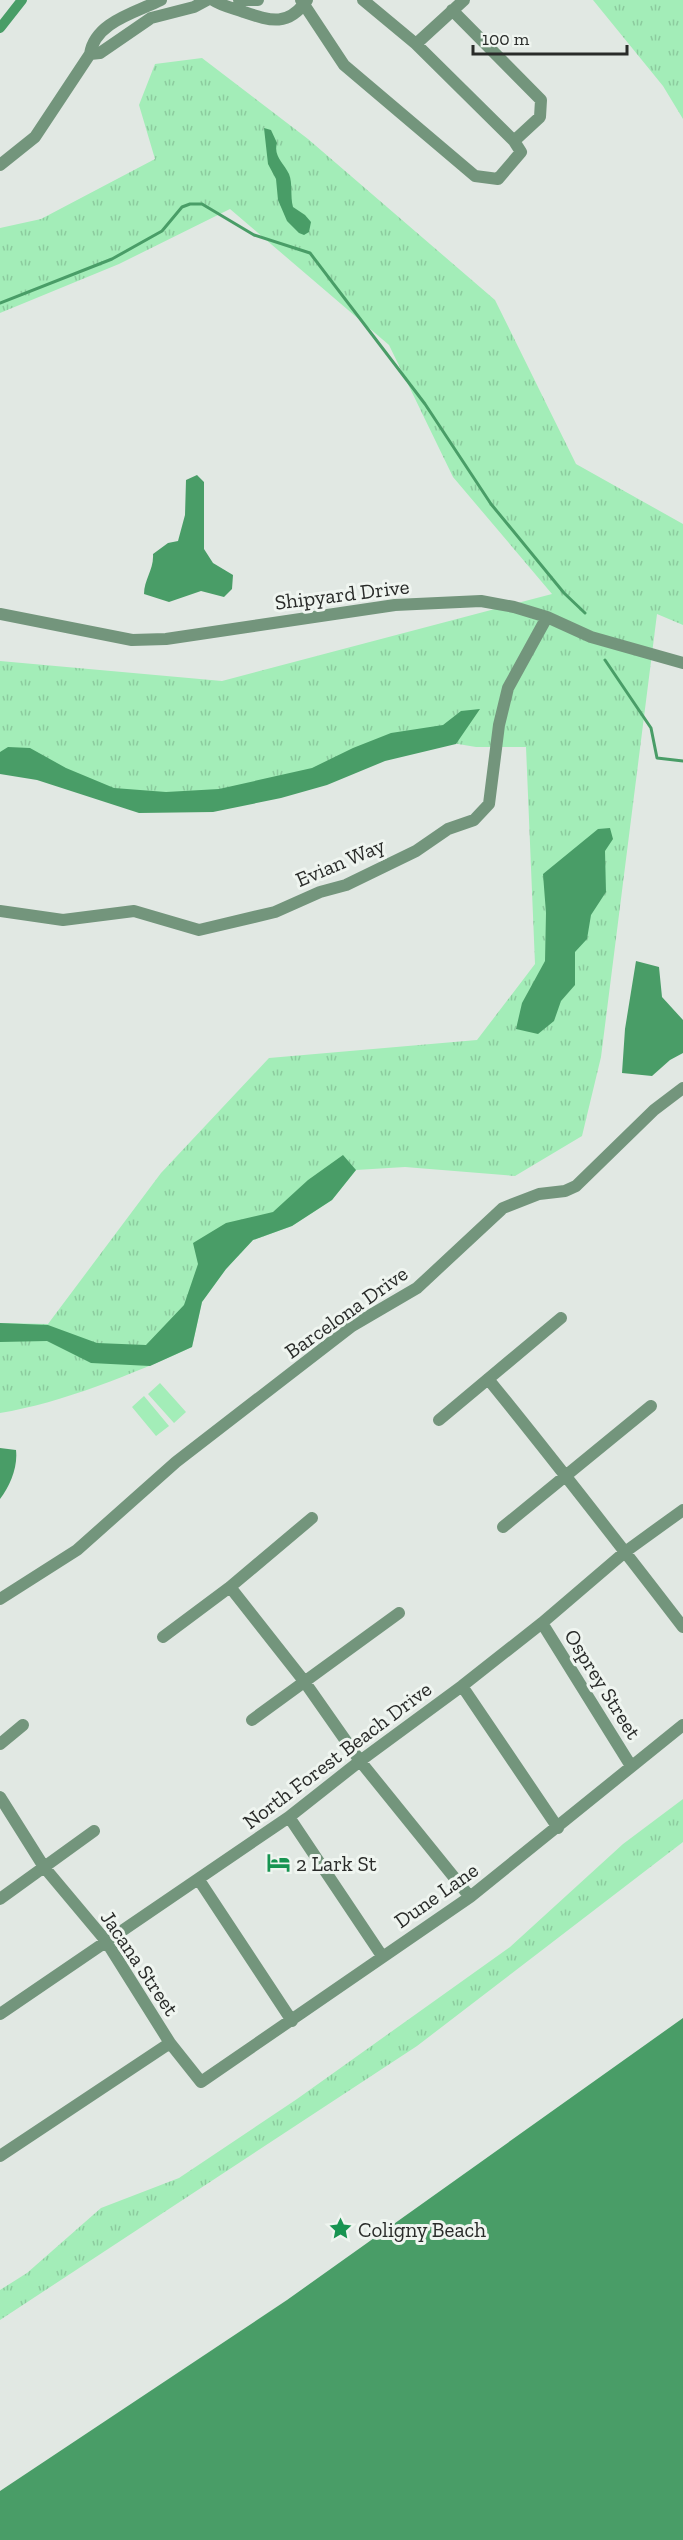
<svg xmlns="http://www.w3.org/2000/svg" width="683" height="2540" font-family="'Zilla Slab',serif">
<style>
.grass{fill:url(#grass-tufts)}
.pitch{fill:#a3edb8}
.water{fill:#499d67}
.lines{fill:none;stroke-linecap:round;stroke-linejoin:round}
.stream{stroke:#499d67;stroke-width:3}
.canal{stroke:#499d67;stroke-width:10}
.minor{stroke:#73957c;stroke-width:12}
.labels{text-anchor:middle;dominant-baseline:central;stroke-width:6;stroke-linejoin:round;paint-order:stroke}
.street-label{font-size:21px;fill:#292b29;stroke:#eff5f0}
.poi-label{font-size:21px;fill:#292b29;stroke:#eff5f0;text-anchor:start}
</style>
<defs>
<pattern id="grass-tufts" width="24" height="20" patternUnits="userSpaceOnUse" patternTransform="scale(1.5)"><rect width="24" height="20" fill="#a3edb8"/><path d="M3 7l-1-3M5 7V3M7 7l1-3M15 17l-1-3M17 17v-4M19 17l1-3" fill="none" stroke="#8ccb9e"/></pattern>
</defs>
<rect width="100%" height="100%" fill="#e1e8e3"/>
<path class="grass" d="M593,0H683V119L663,86Z
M202,58L308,139L495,300L576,464L683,524V625L657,614L601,1057L582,1136L515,1176L405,1167L356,1170L332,1200L292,1226L253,1240L226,1269L202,1302L192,1347C135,1373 62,1403 0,1413V1323L48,1324L161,1173L269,1058L477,1040L535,964L526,747H476L428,739L241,804H129L0,765V661L222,681L552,594L453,477L389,345L230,209L119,264L0,313V228L41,219L155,159L139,105L155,64Z
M683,1799V1842L417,2046L0,2320V2290L27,2273L101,2208L179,2178L297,2099L510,1947L623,1844Z"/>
<path class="pitch" d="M160,1383L186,1412L174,1423L148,1394Z
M144,1396L169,1426L156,1436L132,1407Z"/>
<path class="water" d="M264,128L271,130L277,143C273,156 284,163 289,174C293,184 290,196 293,207L305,215L311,222L309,232L304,235L299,233L287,221L278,200L276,179L268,164Z
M197,475L204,482V549L213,563L233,575L232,589L224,597L201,591L169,602L144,594C144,579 154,570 153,554L168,543L178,541L185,515L186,480Z
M480,709L456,744L385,761L327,785L281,798L213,812L139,813L37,780L0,774V752L8,747L30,748L66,768L114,788L166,792L219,789L312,768L353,748L391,733L443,725L461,711Z
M610,828L613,839L605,851L606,892L591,915L587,939L575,952V985L561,1001L554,1021L538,1034L516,1029L522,1003L545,961L546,913L543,874L598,829Z
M636,961L659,967L662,997L683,1020V1053L670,1060L652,1076L622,1073L625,1029Z
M343,1155L356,1170L332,1200L292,1226L253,1240L226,1269L202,1302L192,1347L150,1366L91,1363L47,1341L0,1342V1323L48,1325L97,1343L146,1345L184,1305L198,1264L193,1243L226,1223L273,1212L308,1180Z
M0,1448L16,1450C18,1467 10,1486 0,1499Z
M683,2018V2540H0V2491L287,2300Z"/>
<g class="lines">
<path class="stream" d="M0,303L112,259L162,231L182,207L190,204H202L254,235L310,253L425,404L491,504L564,593L585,613
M605,660L651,728L657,758L683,761"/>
<path class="canal" d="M0,28L22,0"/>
<path class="minor" d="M213,0C222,6 233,8 244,12C271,21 288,27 307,0
M239,0H258
M301,0L344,65L475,176L498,179L521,152L514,141L540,117L541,100L452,10
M363,0L416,44L514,141
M416,44L464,0
M90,54L100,53L151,18L194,7L207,0
M0,165L35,137L90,54C95,22 135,13 161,0
M0,614L132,640L166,639L395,605L481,601L514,607L547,617L591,637L683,663
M0,911L63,920L134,911L199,930L275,912L320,892L346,885L416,851L448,829L474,820L489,804L499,725L508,688L547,617
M488,1379C555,1461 619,1544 683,1627
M439,1420L561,1318
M503,1527L651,1406
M230,1587L304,1681L360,1761L470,1897
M0,1599L77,1550L176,1462L352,1326L417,1288L503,1208L539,1194L565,1191L576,1186L654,1110L683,1088
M542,1623L631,1766
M163,1637L230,1587L312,1518
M462,1686L558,1828
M252,1720L399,1613
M0,1744L23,1725
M0,1797L44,1867L106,1941L170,2043L201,2082L470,1897L683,1725
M289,1817L382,1956
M199,1880L292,2021
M0,1899L94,1831
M0,2014L289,1817L360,1761L462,1686L542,1623L625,1552L683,1510
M0,2156L170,2043"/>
</g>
<defs>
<symbol id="hotel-bare" viewBox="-9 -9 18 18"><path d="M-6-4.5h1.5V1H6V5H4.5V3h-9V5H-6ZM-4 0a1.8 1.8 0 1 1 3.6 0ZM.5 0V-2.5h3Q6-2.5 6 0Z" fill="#179451" stroke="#eff5f0" stroke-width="2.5" paint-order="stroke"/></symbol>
<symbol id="sight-bare" viewBox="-9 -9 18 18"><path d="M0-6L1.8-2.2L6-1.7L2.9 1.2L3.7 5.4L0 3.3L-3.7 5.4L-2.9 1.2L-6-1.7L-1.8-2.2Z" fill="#179451" stroke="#eff5f0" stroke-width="2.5" paint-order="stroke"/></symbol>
</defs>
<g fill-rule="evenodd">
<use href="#hotel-bare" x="262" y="1846" width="33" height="33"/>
<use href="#sight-bare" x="324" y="2212" width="33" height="33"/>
</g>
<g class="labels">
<g class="street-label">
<text transform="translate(342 594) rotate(-7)">Shipyard Drive</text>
<text transform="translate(340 862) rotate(-23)">Evian Way</text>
<text transform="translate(346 1312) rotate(-35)">Barcelona Drive</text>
<text transform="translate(603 1684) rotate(58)">Osprey Street</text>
<text transform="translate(337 1755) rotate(-37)">North Forest Beach Drive</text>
<text transform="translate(436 1895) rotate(-35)">Dune Lane</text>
<text transform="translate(140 1963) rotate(56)">Jacana Street</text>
</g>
<g class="poi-label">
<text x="296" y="1863">2 Lark St</text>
<text x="358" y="2229">Coligny Beach</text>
</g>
</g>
<path d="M473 45v9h154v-9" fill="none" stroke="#292b29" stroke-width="3"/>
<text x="482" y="45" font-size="18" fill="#292b29" stroke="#eff5f0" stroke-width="4.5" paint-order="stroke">100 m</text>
</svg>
